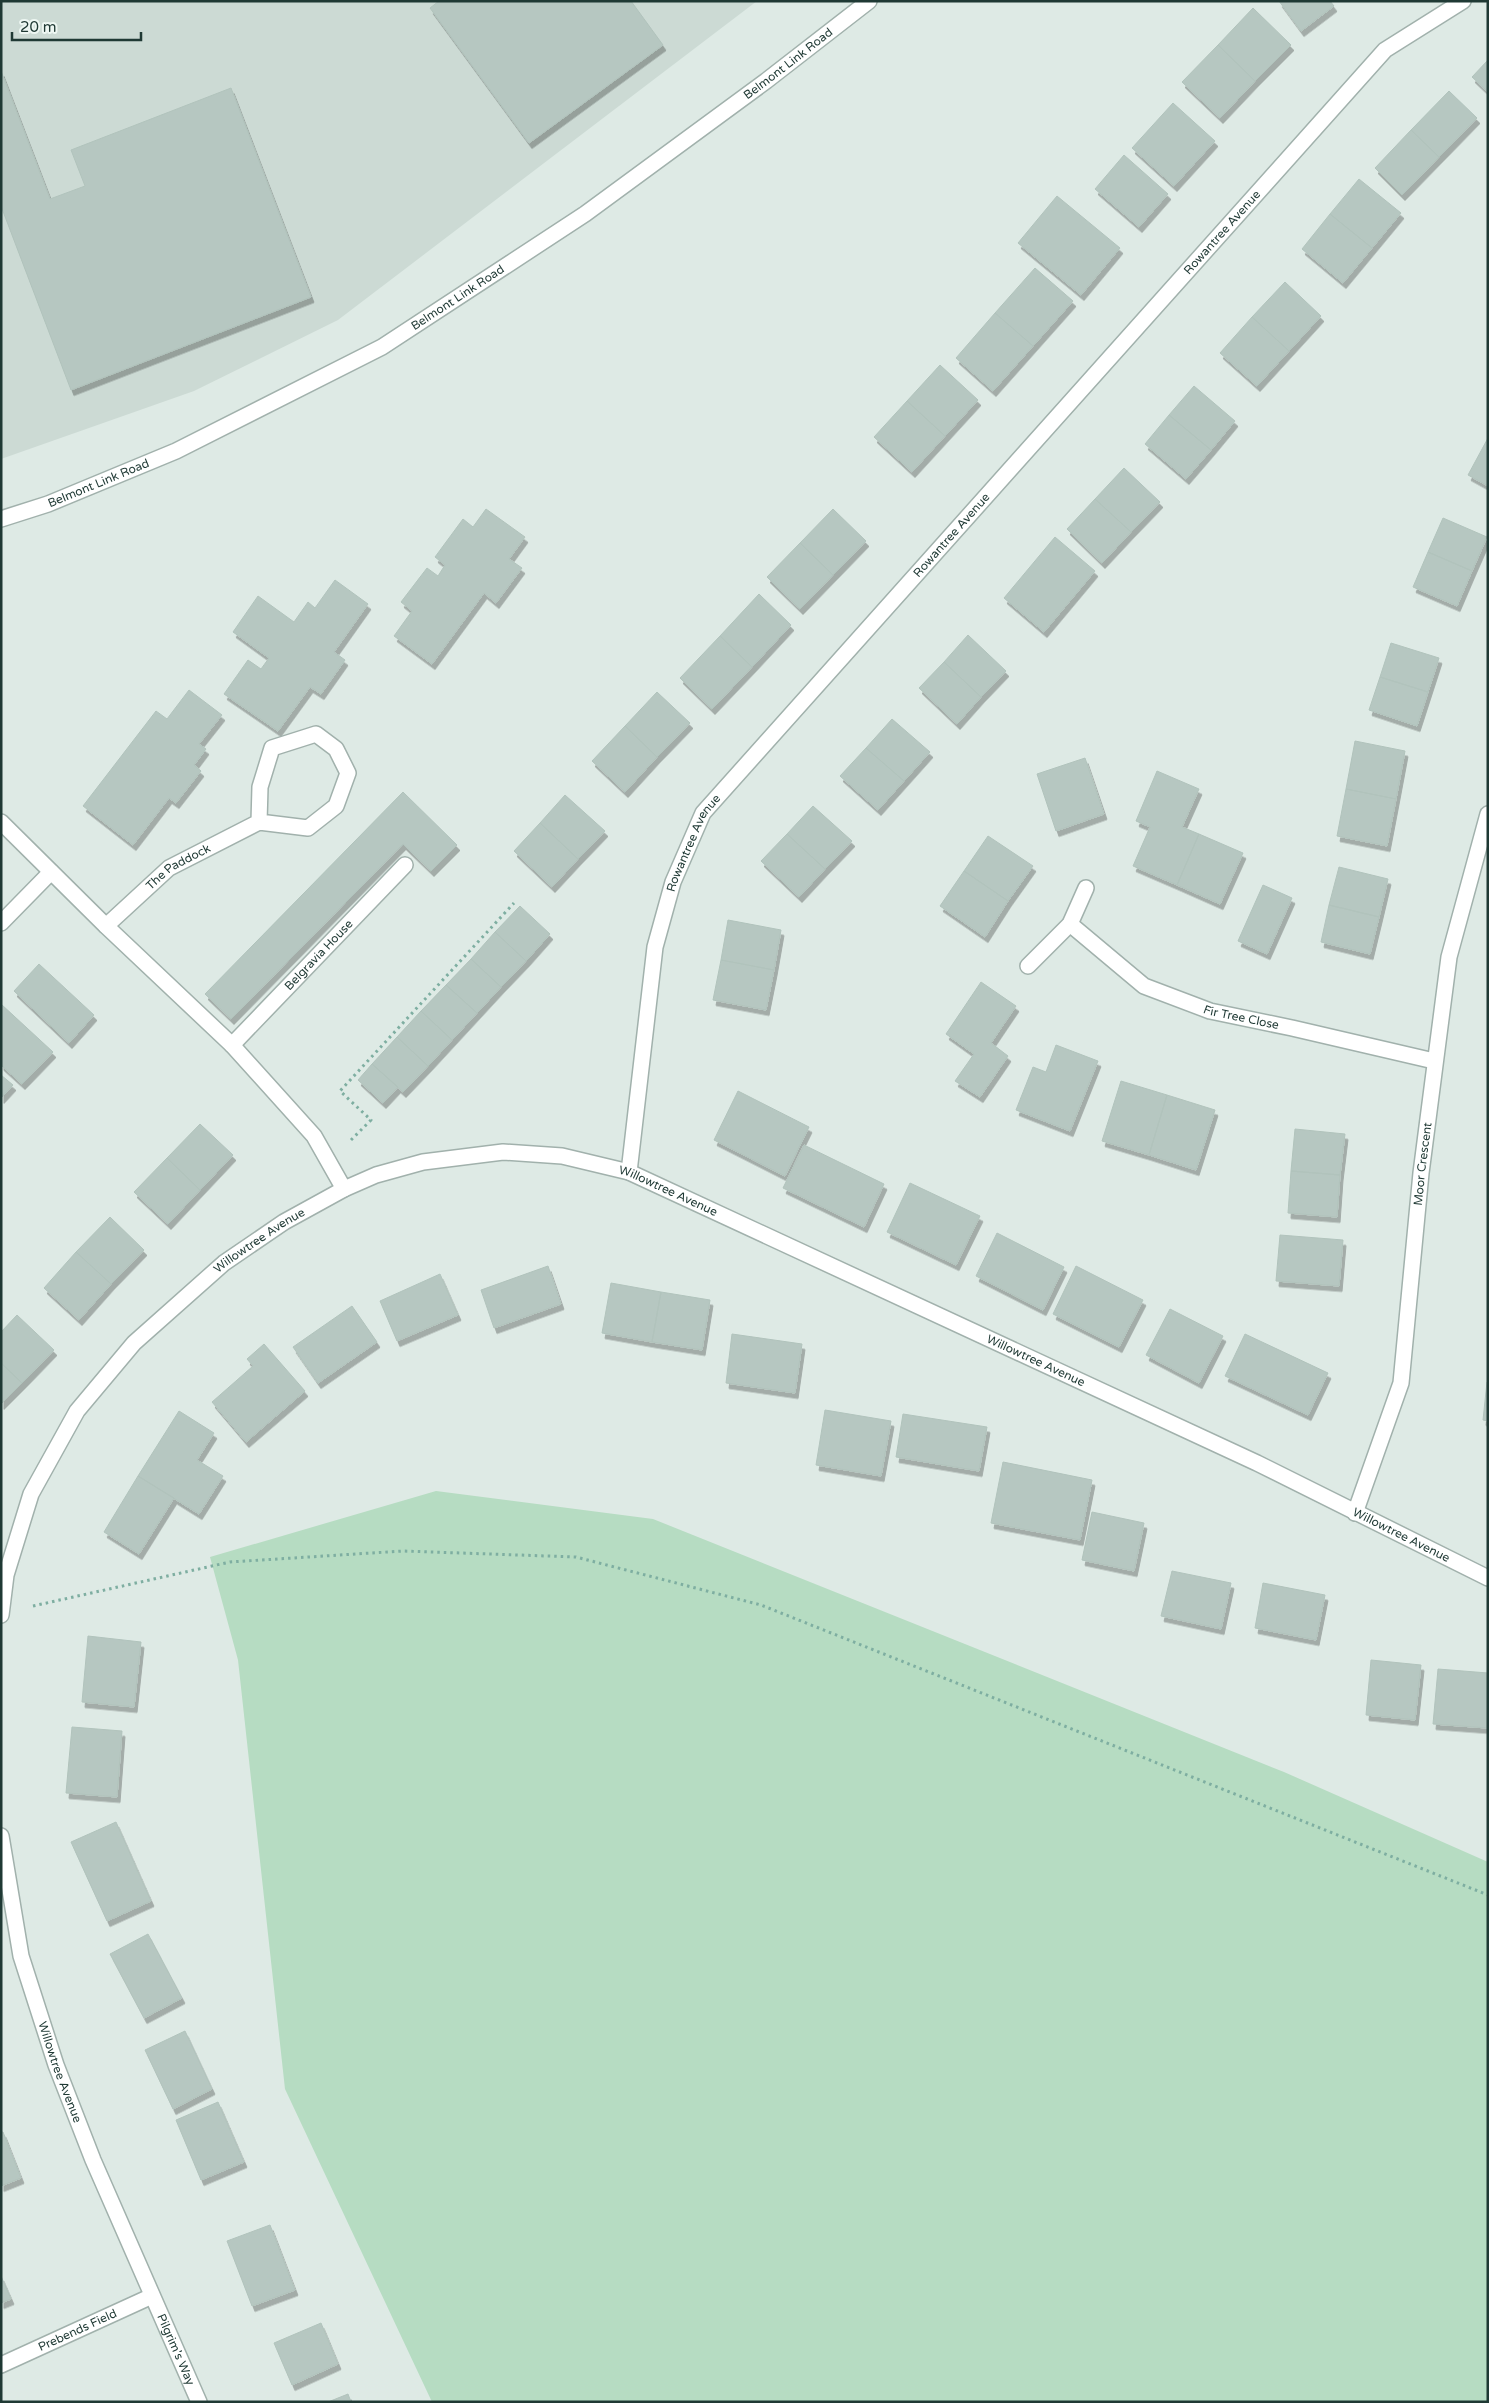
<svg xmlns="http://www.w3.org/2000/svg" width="1489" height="2403" font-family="'Varela Round',sans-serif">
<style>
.built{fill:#ccdad4}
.green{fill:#b6dcc2}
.building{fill:#b6c7c1;stroke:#b1c3bc;filter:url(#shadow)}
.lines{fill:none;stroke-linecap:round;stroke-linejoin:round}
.service-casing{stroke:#a1b1ac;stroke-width:18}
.minor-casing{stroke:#a1b1ac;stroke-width:18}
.tertiary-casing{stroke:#a1b1ac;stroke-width:18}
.path{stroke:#7eaea1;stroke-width:3;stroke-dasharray:2.5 4;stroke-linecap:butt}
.service{stroke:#fff;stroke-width:15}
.minor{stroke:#fff;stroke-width:15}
.tertiary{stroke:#fff;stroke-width:15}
.labels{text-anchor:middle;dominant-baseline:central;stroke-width:4;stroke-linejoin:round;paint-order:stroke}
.street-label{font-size:12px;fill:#1f3934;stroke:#eef7f3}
</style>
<defs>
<filter id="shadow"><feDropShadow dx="3" dy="5.5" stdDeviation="0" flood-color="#0004"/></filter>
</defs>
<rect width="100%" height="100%" fill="#deeae5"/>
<path class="built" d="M1,1H757L338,320L194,391L1,459Z"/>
<path class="green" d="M436,1491L653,1519L1284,1772L1488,1862V2402H432L285,2089L238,1660L210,1557Z"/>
<path class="building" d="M439,1H631L663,45L529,143L430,8Z
M1279,1H1330L1334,6L1301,31Z
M1253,8L1291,45L1255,81L1218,45Z
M1218,45L1255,81L1220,118L1182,82Z
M1488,60V92L1472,77Z
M1,71L50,199L85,186L71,150L231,88L311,297L71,390L1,206Z
M1449,91L1477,118L1439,157L1411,130Z
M1173,103L1215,141L1174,186L1132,148Z
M1411,130L1439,157L1402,195L1375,168Z
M1124,155L1168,194L1139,227L1095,189Z
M1359,179L1401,213L1372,248L1330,214Z
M1057,196L1120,248L1081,295L1018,243Z
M1330,214L1372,248L1343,283L1302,249Z
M1035,268L1073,301L1033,346L995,313Z
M1285,282L1321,316L1289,351L1252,317Z
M995,313L1033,346L993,391L956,358Z
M1252,317L1289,351L1257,386L1220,353Z
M940,365L978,400L945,436L907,401Z
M1194,386L1235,421L1211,450L1169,415Z
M907,401L945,436L912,472L874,437Z
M1169,415L1211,450L1186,479L1145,444Z
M1488,438V486L1468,475Z
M1124,468L1160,502L1131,532L1095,499Z
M1095,499L1131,532L1102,563L1067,529Z
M486,509L525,537L509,559L522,568L496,603L484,593L432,664L394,636L412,611L401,602L427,568L438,576L445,565L435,557L463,519L473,527Z
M833,509L866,541L833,575L800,543Z
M1443,518L1487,537L1472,571L1428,552Z
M1055,537L1095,571L1044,632L1004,598Z
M800,543L833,575L800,609L767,577Z
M1428,552L1472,571L1457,606L1413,587Z
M335,580L368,604L334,652L345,660L321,694L310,687L278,731L224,694L248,660L261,669L269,658L233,632L258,596L294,622L308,602L315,608Z
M759,594L791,625L752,667L720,636Z
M968,635L1006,671L981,697L944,662Z
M720,636L752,667L712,709L680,678Z
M1391,643L1439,658L1428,692L1380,677Z
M944,662L981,697L957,724L919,688Z
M1380,677L1428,692L1417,726L1369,710Z
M189,690L222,715L199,744L206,749L194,765L201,771L176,803L169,798L133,845L83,806L156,711L167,719Z
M657,692L690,723L657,757L625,726Z
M892,719L930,752L904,781L866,748Z
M625,726L657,757L625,792L592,761Z
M1355,741L1405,751L1396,799L1346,789Z
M866,748L904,781L878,810L840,776Z
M1085,758L1104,814L1056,831L1037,774Z
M1157,771L1199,789L1182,827L1199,834L1177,885L1133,866L1150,827L1136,821Z
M1346,789L1396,799L1387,846L1337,836Z
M403,792L457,845L431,871L403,844L231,1019L205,994Z
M565,795L605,831L578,859L540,823Z
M813,806L852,841L825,869L787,834Z
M540,823L578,859L552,887L514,851Z
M787,834L825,869L799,897L761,861Z
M1199,834L1243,853L1220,904L1177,885Z
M988,836L1033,866L1008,901L964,871Z
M1339,867L1388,879L1379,917L1329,905Z
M964,871L1008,901L985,937L940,906Z
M1263,885L1292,898L1267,954L1238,941Z
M1329,905L1379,917L1370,954L1321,942Z
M520,906L550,934L526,961L495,932Z
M728,920L781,930L774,970L721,960Z
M495,932L526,961L501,987L471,959Z
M471,959L501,987L477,1013L446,985Z
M721,960L774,970L766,1010L713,1000Z
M39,964L94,1015L69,1043L14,991Z
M981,982L1016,1006L991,1043L1008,1056L980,1097L955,1081L974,1054L946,1034Z
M446,985L477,1013L452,1040L421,1011Z
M1,1004L53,1052L22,1084L1,1065Z
M421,1011L452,1040L428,1066L397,1037Z
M397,1037L428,1066L403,1092L372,1064Z
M1056,1045L1098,1061L1070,1131L1016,1110L1033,1067L1046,1072Z
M372,1064L398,1087L383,1103L358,1080Z
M1,1075L13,1085L1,1098Z
M1121,1081L1167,1095L1149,1155L1102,1141Z
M738,1091L809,1127L785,1176L714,1140Z
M1167,1095L1215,1110L1196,1170L1149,1155Z
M200,1124L233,1155L200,1190L167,1158Z
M1295,1129L1345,1134L1340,1175L1291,1171Z
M804,1145L884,1184L864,1227L783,1188Z
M167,1158L200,1190L168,1224L134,1192Z
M1291,1171L1340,1175L1337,1217L1288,1213Z
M910,1183L980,1216L956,1265L887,1232Z
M110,1217L144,1250L111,1284L76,1252Z
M997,1233L1064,1267L1043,1310L976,1276Z
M1280,1235L1343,1240L1339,1286L1276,1281Z
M76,1252L111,1284L79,1320L44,1288Z
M548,1266L561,1304L494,1328L481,1290Z
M1076,1266L1143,1300L1119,1347L1053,1314Z
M440,1274L458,1315L397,1341L380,1301Z
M611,1283L661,1292L652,1342L602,1333Z
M661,1292L710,1300L702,1350L652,1342Z
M352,1306L377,1342L318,1383L293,1347Z
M1170,1309L1223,1336L1199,1383L1146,1355Z
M17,1315L54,1350L22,1383L1,1363V1332Z
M732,1334L802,1344L795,1393L726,1383Z
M1245,1334L1328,1373L1308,1415L1225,1376Z
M264,1344L305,1391L246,1442L212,1402L253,1366L247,1359Z
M1,1363L22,1383L1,1404Z
M1487,1382H1488V1421L1483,1420Z
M825,1410L891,1421L881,1476L816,1465Z
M179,1411L214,1433L197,1460L223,1476L199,1514L138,1476Z
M903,1414L987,1427L979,1471L896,1457Z
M1003,1462L1092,1480L1080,1540L991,1523Z
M138,1476L174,1498L139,1554L104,1532Z
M1092,1512L1144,1523L1134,1571L1082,1560Z
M1172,1571L1231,1583L1221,1629L1161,1616Z
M1263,1583L1325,1595L1316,1640L1255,1628Z
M88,1636L141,1642L134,1707L82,1702Z
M1371,1660L1421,1665L1415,1720L1366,1715Z
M1438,1669L1488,1673L1487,1728L1433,1724Z
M72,1727L122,1731L117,1797L66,1793Z
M116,1822L151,1901L107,1921L71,1842Z
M148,1934L182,1998L144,2018L110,1954Z
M185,2031L212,2089L173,2109L145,2050Z
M218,2102L244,2162L201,2180L176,2120Z
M1,2132H3L21,2178L1,2186Z
M270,2225L295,2290L252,2306L227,2241Z
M1,2276L11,2299L1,2303Z
M321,2323L338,2364L292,2385L274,2343Z
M348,2394L351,2402H328Z"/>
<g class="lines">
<defs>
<g id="service">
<path id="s1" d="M232,1045L405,865"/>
</g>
<g id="minor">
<path d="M1,822L106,926L232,1045L314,1136L344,1189"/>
<path d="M1,923L51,872"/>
<path id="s2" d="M1070,924L1144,986L1210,1011L1292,1028L1434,1061"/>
<path id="s3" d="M106,926L169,868L259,822L308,828L336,806L348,773L336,749L316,734L272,748L260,787L259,822"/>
<path d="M1028,966L1070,924L1086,888"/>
<path id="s4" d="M629,1172L655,947L673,882L703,813L1385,50L1463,1"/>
<path id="s5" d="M1355,1513L1401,1383L1421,1173L1449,957L1488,814"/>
<path id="s6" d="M1,1615L6,1575L31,1494L77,1411L134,1343L224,1263L284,1222L344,1189L376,1175L423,1162L503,1152L562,1156L629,1172L1257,1463L1488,1578"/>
<path id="s7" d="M1,1836L21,1956L56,2065L93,2160L199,2402"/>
<path id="s8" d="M1,2365L152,2296"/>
</g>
<g id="tertiary">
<path id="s9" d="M1,519L48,504L176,451L382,347L585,214L766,81L869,1"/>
</g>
</defs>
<use href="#service" class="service-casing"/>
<use href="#minor" class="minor-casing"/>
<use href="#tertiary" class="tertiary-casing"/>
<path class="path" d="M351,1140L371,1120L340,1091L514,903
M33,1606L230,1562L403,1551L576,1557L761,1605L1488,1895"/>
<use href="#service" class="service"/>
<use href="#minor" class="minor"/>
<use href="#tertiary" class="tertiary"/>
</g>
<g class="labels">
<g class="street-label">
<text stroke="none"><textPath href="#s9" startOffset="914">Belmont Link Road</textPath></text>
<text stroke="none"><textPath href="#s4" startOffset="1148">Rowantree Avenue</textPath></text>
<text stroke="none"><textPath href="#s9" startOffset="509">Belmont Link Road</textPath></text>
<text stroke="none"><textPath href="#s9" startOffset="104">Belmont Link Road</textPath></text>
<text stroke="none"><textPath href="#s4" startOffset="742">Rowantree Avenue</textPath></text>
<text stroke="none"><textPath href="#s4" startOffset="338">Rowantree Avenue</textPath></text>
<text stroke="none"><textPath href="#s3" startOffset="94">The Paddock</textPath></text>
<text stroke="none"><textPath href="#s1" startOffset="125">Belgravia House</textPath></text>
<text stroke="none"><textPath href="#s2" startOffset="199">Fir Tree Close</textPath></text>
<text stroke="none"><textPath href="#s5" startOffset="358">Moor Crescent</textPath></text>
<text stroke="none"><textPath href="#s6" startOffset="906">Willowtree Avenue</textPath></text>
<text stroke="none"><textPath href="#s6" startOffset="471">Willowtree Avenue</textPath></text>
<text stroke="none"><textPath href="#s6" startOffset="1311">Willowtree Avenue</textPath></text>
<text stroke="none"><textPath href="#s6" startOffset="1716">Willowtree Avenue</textPath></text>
<text stroke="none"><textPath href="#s7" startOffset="244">Willowtree Avenue</textPath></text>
<text stroke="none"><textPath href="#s8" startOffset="84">Prebends Field</textPath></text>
<text stroke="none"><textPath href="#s7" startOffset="545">Pilgrim's Way</textPath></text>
</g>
</g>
<rect width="1489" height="2403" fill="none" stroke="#1f3934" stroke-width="5"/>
<path d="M12 32v8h129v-8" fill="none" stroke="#1f3934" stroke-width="2.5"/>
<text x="20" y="32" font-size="15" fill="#1f3934" stroke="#eef7f3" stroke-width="4" paint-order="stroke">20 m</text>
</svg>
